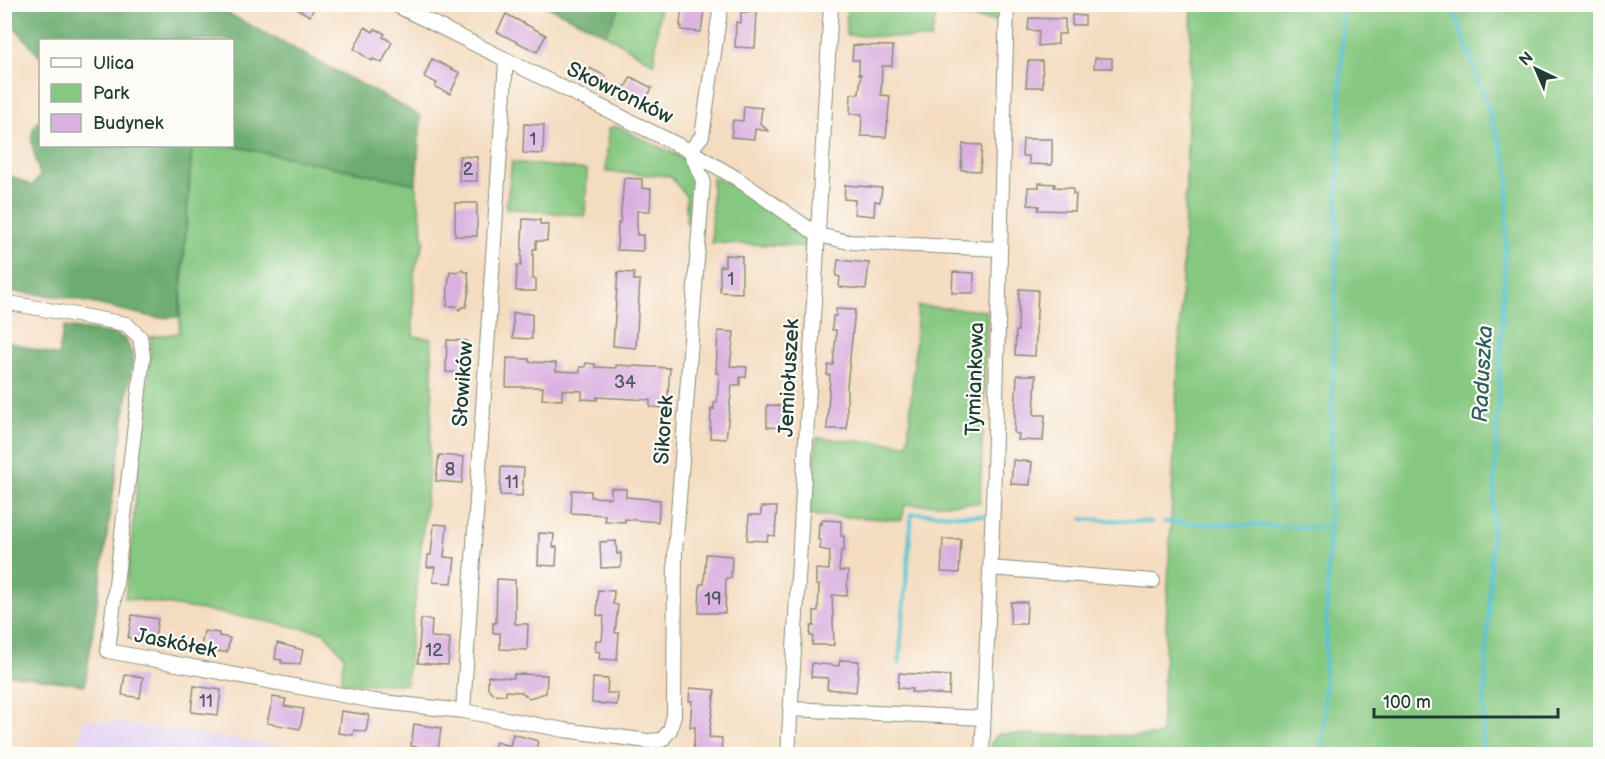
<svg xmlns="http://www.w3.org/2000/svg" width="1605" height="759" font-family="'Balsamiq Sans',sans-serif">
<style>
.built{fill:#e3d3f2}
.green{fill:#86c881;stroke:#52825a;stroke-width:1.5}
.forest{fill:#6cac6f;stroke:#467452;stroke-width:1.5}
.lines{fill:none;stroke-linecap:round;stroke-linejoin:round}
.stream{stroke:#57c2d2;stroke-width:4}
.building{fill:#dab0e0}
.minor-casing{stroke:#8a8c7a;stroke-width:16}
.minor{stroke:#fff;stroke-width:14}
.labels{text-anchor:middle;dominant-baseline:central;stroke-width:4.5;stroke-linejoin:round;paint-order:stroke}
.number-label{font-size:18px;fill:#4e5a5f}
.street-label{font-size:21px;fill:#1f3d34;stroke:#fdfcf7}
.water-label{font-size:22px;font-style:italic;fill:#2d5e5c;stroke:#fdfcf7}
</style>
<rect width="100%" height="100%" fill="#fdfcf7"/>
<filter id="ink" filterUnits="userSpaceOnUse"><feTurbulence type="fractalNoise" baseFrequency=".0167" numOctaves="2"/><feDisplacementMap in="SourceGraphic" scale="12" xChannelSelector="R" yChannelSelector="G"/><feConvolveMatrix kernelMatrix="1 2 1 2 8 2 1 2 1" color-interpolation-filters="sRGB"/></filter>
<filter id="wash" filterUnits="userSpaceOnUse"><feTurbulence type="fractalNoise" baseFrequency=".008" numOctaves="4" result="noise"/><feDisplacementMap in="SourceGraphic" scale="24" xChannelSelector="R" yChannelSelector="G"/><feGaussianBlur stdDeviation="1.35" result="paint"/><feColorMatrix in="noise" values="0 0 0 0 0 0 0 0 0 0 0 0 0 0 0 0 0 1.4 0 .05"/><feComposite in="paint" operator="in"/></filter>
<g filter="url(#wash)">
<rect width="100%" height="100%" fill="#f4dcc0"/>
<path class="built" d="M84,718L328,752V754H76Z"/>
<path class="green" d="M610,5H660L654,64L605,34Z
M847,5H998L997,21L936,14L931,39L846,35Z
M1192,5H1600V754H990L991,743L999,734L1161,736L1184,238Z
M615,126L685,159L694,175V223H686V196L670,176L606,172L608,129Z
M192,146H232L416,184L424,242L414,272L413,336L432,339V401L428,484L406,684L341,683L344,656L324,632L203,610L125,598L150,368L151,337L179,333Z
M512,162L587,170L585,216L506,208Z
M712,178L733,184L797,231L804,240V246L712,243Z
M918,306L987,311L980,503L905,505L902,520L809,515L817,438L908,444Z"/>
<path class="forest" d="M4,5H212L421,116L416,184L232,146V40H40V57L12,24L5,19Z
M544,5H621L605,34Z
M40,120V146H192L179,317L157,318L65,297L5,291V173L32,186L40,176C37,159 23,133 40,120Z
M64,327L115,334L126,340L133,357L85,685L5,674V341L58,356Z"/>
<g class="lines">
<path class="stream" d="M1452,4L1506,160L1509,173L1482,754
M1082,519L1151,522
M1164,522L1329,528
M899,663L912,513L984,516
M1323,754L1343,4"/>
</g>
<g id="blocks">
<path class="building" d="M288,4H316L310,16Z
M682,4H705L701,32L681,30L682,26H680Z
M741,12H757L755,48L735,47L736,22L741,23Z
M506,14L546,35L537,52L497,32Z
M1072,15L1085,16V25H1072Z
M1029,18L1065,19V34H1058V44L1038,46L1039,31L1028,30Z
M365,27L373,32L375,29L380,31L385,34L383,37L392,42L382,63L373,59L372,61L354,49Z
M853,45L893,46L892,66H882L881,95L890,96L886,137L861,136L862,114H850L851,94H859L861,74H859V60H852Z
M1095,58H1112V68H1094Z
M432,59L460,73L450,94L435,87L437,83L424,77Z
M1028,61H1042L1043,87H1026Z
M589,68L606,76L600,88L583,80Z
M631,77L652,88L644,104L633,98L630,102L620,96Z
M744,106L762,108L760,123L768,131L755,129L754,139L731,137L733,120L743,121Z
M524,124L544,125L543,154L523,153Z
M1023,139H1052V165L1029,164V156H1022Z
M963,144L982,145L980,171L961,170Z
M459,156L477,157V181H459Z
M624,178L642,179V188L651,189L650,211H637V235H643V251L617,250L618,223H620Z
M1039,183L1055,184L1054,187L1073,188V194H1076L1075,211L1038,210L1039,206L1028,205V187H1039Z
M845,185L882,188L880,202L875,201L874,216L854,214L855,200L844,199Z
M455,203H477V236H455Z
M523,219L540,220V224L548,225L547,241H536V249H533V279H536V291H516L517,265L521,266Z
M725,255L742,256V293L720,292V266H725Z
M838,260L869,263L866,289L839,287L840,277L836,276Z
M462,269L464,272H468L469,290L466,307H462L459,310L456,306H447L448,288L450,271L458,272Z
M618,272L634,273V280H640L636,348L613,346Z
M953,272L974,273V293H952Z
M1019,289L1038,290L1035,356L1015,355L1016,331H1018Z
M836,309L855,310L847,386V429H827L830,375H827L828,365H833L836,335V330H832L833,316H836Z
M513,313L532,314V339L513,338Z
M718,331L734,332L730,366L747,367L746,377H740V385H732L726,439L710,438L711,408L714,409V402H717L719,373H716Z
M447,340L467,341L466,373L446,372Z
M507,358L529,359V362L556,363V371L580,372V367H585L586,363L595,364V367L616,368V365L670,368L667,408L650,407V400L597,397V400L582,399V391L562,390V400L542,399L543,387H506Z
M1017,375H1036L1034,415H1045L1043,441L1018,440L1019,434L1014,433Z
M767,405L781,406V411H785L784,428L767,427Z
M439,455L464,457L462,483L436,481Z
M1013,460L1032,462L1030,485L1011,484Z
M501,467L524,468L522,496L500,495Z
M611,488L626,489V497L660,500L658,522L625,519V522L605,521V515L571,513L572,490L591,491V497L611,498Z
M761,507H777L775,536L768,535L767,541L747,540L749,515H761Z
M822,520L841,521V536H844V551H841L839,571H848L847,596L832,595L834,645H812L813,636H810L811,626H814V611H818L819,585H816V569L829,570L830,551L820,549L821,540H818L819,523L822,524Z
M434,524L447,525L444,557L455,558L452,583L433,582L435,567H427L428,555H431Z
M539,533L554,534L553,547H557L556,566L538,565Z
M943,539H961L959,573L941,572Z
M616,541L617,554L621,553V567L601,568L600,542Z
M706,554L732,556L731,578H726L725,613H699L700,584H704Z
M497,579L515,580V624H528L527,650L500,649V633H493V623H496Z
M598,590L614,591L613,604L618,605L615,633H619L617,660L599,659L600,652L595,651L596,640L602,641L604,616L597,615Z
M1011,602H1027L1026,624H1010Z
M132,615L158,619L154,643L128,638Z
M421,619L432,620L431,637L450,638L448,665L418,663Z
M204,631L219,633V636L230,638L227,652L208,651V648L201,647Z
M277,643L303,650L300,664L281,663L282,660L275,659Z
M840,660L859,661L856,692L827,689L828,678L811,677L812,663L839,666Z
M899,673L950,676L949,695L911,692L912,689L898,688Z
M514,674L547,675L546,693L529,698L521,692L506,691V695L493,694L488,688V676L514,678Z
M125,675L143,677L140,698L122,695Z
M593,678L608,679L607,693H618L617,705L592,703Z
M194,686L221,690L218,715L191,712Z
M690,688L715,690L709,737L722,738L721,754H693L695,727H690L692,701H689Z
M273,697L286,699L284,706L304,709L300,729L267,723Z
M341,711L369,715L366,732L354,730L353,735L338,733Z
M414,724L441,728L438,750L411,746Z
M513,734L538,741L535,754H493L496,742L510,746Z"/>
</g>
</g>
<g filter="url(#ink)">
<use href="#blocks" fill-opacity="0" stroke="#8a8c7a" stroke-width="1.5"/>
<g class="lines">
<defs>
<path id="minor" d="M394,4L690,151L702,136L721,4
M690,151L736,178L818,235L849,242L1000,249
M4,302L126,324L140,337L143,357L108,651L374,701L463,711L564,730L648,741L662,740L670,730L674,715L675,552L703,180L690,151
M990,568L1153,581
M790,709L984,718
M463,711L506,60
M788,754L831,4
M982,754L993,505L1007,4"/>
</defs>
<use href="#minor" class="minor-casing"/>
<use href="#minor" class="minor"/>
</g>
</g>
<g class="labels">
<g class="number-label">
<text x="533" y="139">1</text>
<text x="468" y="169">2</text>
<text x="731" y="279">1</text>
<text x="625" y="382">34</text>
<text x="450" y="469">8</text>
<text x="512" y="482">11</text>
<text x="713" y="599">19</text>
<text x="434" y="650">12</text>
<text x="206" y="701">11</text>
</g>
<g class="street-label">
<text transform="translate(620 93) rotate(26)">Skowronków</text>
<text transform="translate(789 378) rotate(-87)">Jemiołuszek</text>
<text transform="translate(975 379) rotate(-88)">Tymiankowa</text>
<text transform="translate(463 384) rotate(-86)">Słowików</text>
<text transform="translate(664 430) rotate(-86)">Sikorek</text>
<text transform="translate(176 643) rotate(11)">Jaskółek</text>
</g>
<g class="water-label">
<text transform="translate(1483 374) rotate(-87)">Raduszka</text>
</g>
</g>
<rect width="1605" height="759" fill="none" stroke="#fdfcf7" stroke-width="24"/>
<rect x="39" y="39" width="195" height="108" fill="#fdfcf7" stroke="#a4b0a9" stroke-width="1.5"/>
<rect x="51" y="58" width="30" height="9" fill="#ffffff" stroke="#a4b0a9" stroke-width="1.5"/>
<text x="93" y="69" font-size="18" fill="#1f3d34">Ulica</text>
<rect x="51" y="84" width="30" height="18" fill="#86c881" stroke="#a4b0a9" stroke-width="1.5"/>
<text x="93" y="99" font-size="18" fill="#1f3d34">Park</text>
<rect x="51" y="114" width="30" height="18" fill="#dab0e0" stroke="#a4b0a9" stroke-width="1.5"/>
<text x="93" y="129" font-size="18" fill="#1f3d34">Budynek</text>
<g transform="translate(1536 69) rotate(316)" stroke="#fdfcf7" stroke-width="4.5" paint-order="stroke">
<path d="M0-4.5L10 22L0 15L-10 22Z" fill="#1f3d34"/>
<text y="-9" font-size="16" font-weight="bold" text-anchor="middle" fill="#1f3d34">N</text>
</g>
<path d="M1374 708v9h184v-9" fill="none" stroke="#1f3d34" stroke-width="3"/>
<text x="1383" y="708" font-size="18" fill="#1f3d34" stroke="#fdfcf7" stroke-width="4.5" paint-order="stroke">100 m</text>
</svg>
